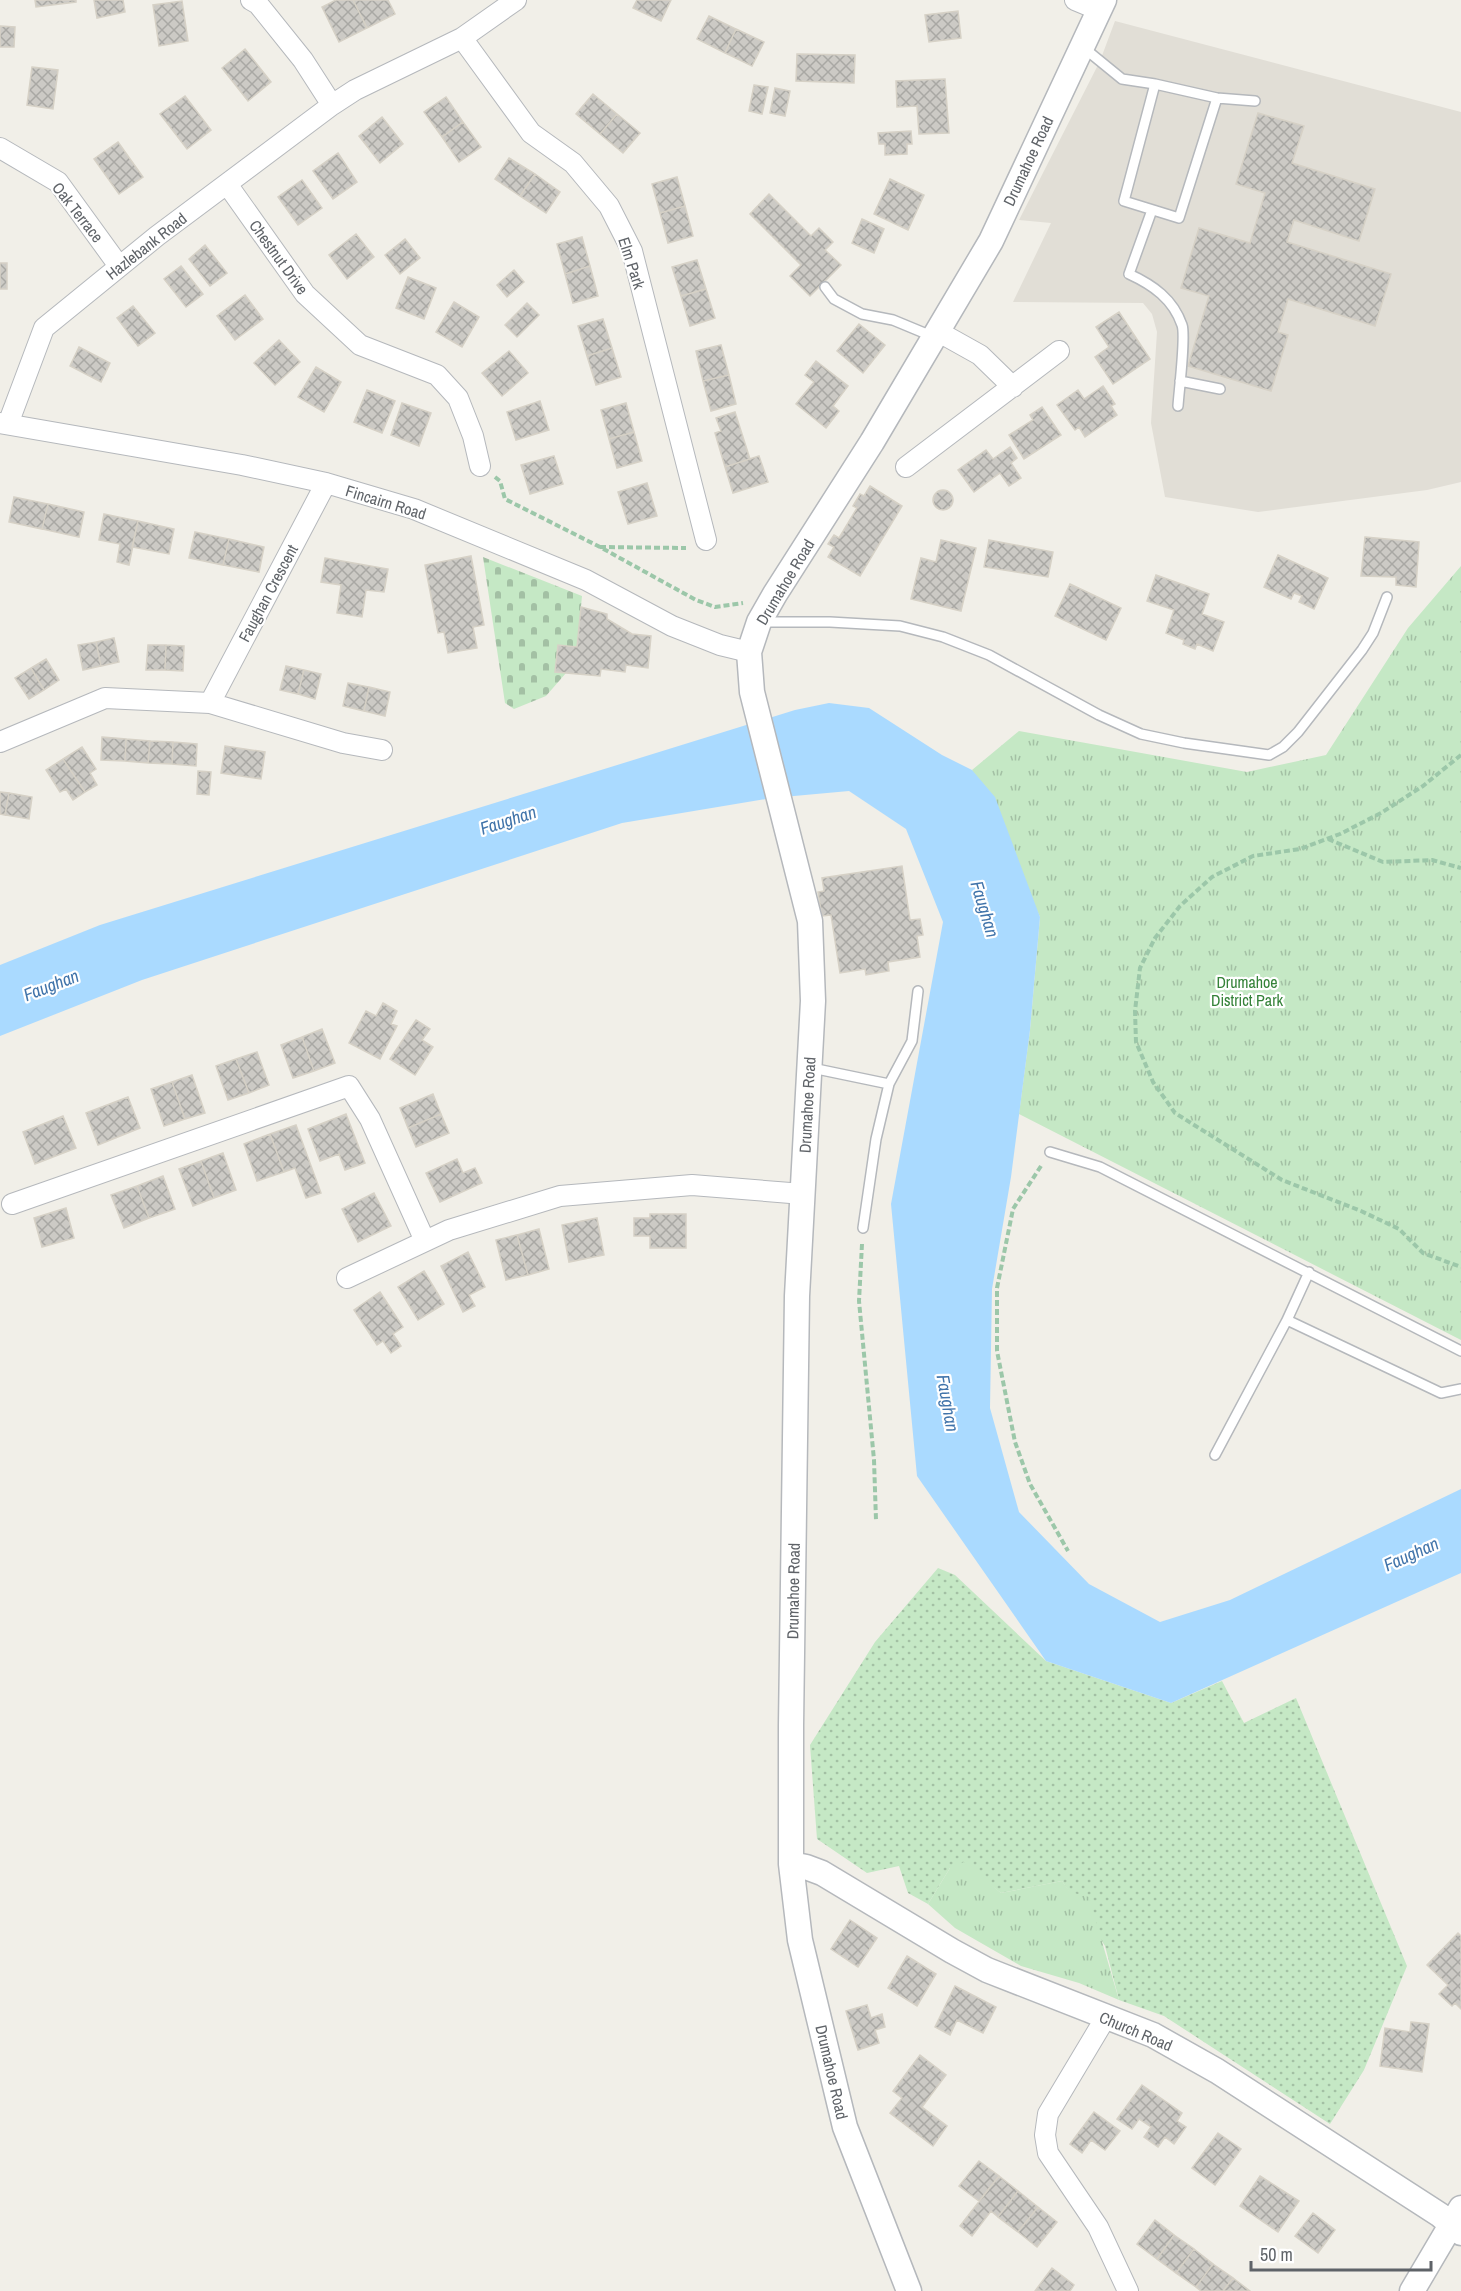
<svg xmlns="http://www.w3.org/2000/svg" width="1461" height="2291" font-family="'Archivo Narrow',sans-serif">
<style>
.education{fill:#e1ded6}
.grass{fill:url(#grass-dots)}
.cemetery{fill:url(#cemetery-stones)}
.park{fill:url(#park-tufts)}
.water{fill:#aadaff}
.building{fill:url(#building-cross-hatch);stroke:#d6d1c6;stroke-width:1.5}
.lines{fill:none;stroke-linecap:round;stroke-linejoin:round}
.service-casing{stroke:#b5b8bc;stroke-width:12}
.minor-casing{stroke:#b5b8bc;stroke-width:22}
.tertiary-casing{stroke:#b5b8bc;stroke-width:27}
.path{stroke:#9cc7a9;stroke-width:4;stroke-dasharray:6 3;stroke-linecap:butt}
.service{stroke:#fff;stroke-width:9}
.minor{stroke:#fff;stroke-width:20}
.tertiary{stroke:#fff;stroke-width:24}
.labels{text-anchor:middle;dominant-baseline:central;stroke-width:4.5;stroke-linejoin:round;paint-order:stroke}
.street-label{font-size:16px;fill:#5f6368;stroke:#fff}
.park-label{font-size:16px;fill:#348238;stroke:#fff}
.water-label{font-size:18px;font-style:italic;fill:#4174aa;stroke:#fff}
</style>
<defs>
<pattern id="grass-dots" width="8" height="8" patternUnits="userSpaceOnUse" patternTransform="scale(1.5)"><rect width="8" height="8" fill="#c5e8c5"/><path d="M2 2h.1M6 6h.1" fill="none" stroke="#a3c0a4" stroke-width="1.8" stroke-linecap="round"/></pattern>
<pattern id="cemetery-stones" width="16" height="16" patternUnits="userSpaceOnUse" patternTransform="scale(1.5)"><rect width="16" height="16" fill="#c5e8c5"/><path d="M2 7V4a2 2 0 0 1 4 0v3zM10 15v-3a2 2 0 0 1 4 0v3z" fill="#a3c0a4"/></pattern>
<pattern id="park-tufts" width="24" height="20" patternUnits="userSpaceOnUse" patternTransform="scale(1.5)"><rect width="24" height="20" fill="#c5e8c5"/><path d="M3 7l-1-3M5 7V3M7 7l1-3M15 17l-1-3M17 17v-4M19 17l1-3" fill="none" stroke="#a3c0a4"/></pattern>
<pattern id="building-cross-hatch" width="8" height="8" patternUnits="userSpaceOnUse" patternTransform="scale(1.5)"><rect width="8" height="8" fill="#cccac5"/><path d="M0 0l8 8M0 8l8-8" fill="none" stroke="#a9a8a4"/></pattern>
</defs>
<rect width="100%" height="100%" fill="#f1efe8"/>
<path class="education" d="M1115,21L1461,112V482L1427,490L1258,512L1165,497L1151,423L1157,332L1152,314L1143,303L1013,302L1051,223L1019,220L1100,61Z"/>
<path class="grass" d="M938,1568L955,1575L1046,1661L1171,1703L1222,1681L1244,1723L1296,1698L1407,1966L1364,2070L1330,2124L1164,2016L1119,2000L1105,1946L1062,1881L1001,1893L988,1883L950,1868L928,1904L908,1893L899,1866L867,1873L817,1839L810,1745L875,1642Z"/>
<path class="cemetery" d="M483,557L582,596L577,647L558,645L555,672L566,673L546,696L514,709L505,703Z"/>
<path class="park" d="M1461,566V1340L1019,1114L1030,1030L1040,917L972,770L1019,731L1247,772L1326,755L1408,628Z
M964,1862L1001,1893L1062,1881L1070,1892L1089,1897L1119,2000L1079,1983L1021,1966L955,1928L928,1904L950,1868Z"/>
<path class="water" d="M829,703L869,708L942,755L972,770L995,797L1040,917L1030,1030L1011,1177L992,1289L990,1408L1019,1512L1089,1584L1160,1622L1230,1600L1461,1489V1573L1171,1703L1046,1661L917,1476L891,1204L943,922L906,829L849,791L772,798L622,823L142,980L0,1036V965L100,925L795,710Z"/>
<path class="building" d="M35,0H76V2L36,7Z
M94,0H123L125,12L97,18Z
M336,0H353L367,28L339,42L322,7Z
M353,0H388L395,14L367,28Z
M637,0H671L661,21L633,8Z
M182,1L188,41L159,46L153,5Z
M958,11L961,38L929,42L925,15Z
M709,16L736,29L725,53L697,39Z
M0,26L15,27L14,47H0Z
M736,29L764,42L752,66L725,53Z
M245,49L271,82L248,101L222,68Z
M797,54L855,55L854,83L796,81Z
M32,67L58,70L53,109L27,105Z
M945,79L949,133L919,134L917,106L897,107L896,81Z
M754,85L768,87L762,114L749,111Z
M775,88L790,91L785,116L770,113Z
M593,94L617,114L600,134L576,114Z
M185,96L211,130L187,149L160,114Z
M446,97L463,122L442,137L424,112Z
M1258,113L1304,126L1292,163L1375,189L1359,241L1294,220L1287,242L1391,274L1375,326L1288,299L1278,332L1288,335L1271,391L1188,366L1209,296L1181,288L1199,228L1250,243L1265,193L1236,184Z
M617,114L640,133L623,153L600,134Z
M382,117L403,144L380,163L359,136Z
M463,122L481,147L459,162L442,137Z
M911,131L912,144H907V154L885,155V144H879L878,133Z
M118,142L143,177L119,194L94,159Z
M338,153L357,182L333,199L313,171Z
M509,158L535,174L520,196L495,179Z
M535,174L560,192L546,213L520,196Z
M677,177L685,206L660,213L652,184Z
M890,179L924,195L908,230L874,214Z
M302,180L322,208L298,225L278,197Z
M769,194L811,236L819,228L833,242L825,250L841,265L810,296L790,276L801,265L750,214Z
M685,206L693,236L668,243L660,213Z
M862,219L884,229L874,253L852,243Z
M356,234L374,257L347,279L329,255Z
M582,237L590,266L565,274L557,244Z
M405,239L420,258L400,274L385,255Z
M205,245L227,273L210,286L189,259Z
M697,260L706,289L681,296L672,267Z
M0,263H7V289H0Z
M181,266L203,294L186,307L164,279Z
M590,266L598,296L573,303L565,274Z
M514,270L524,282L507,297L497,285Z
M408,277L436,288L424,319L396,308Z
M706,289L715,318L690,326L681,296Z
M245,295L263,319L235,340L217,316Z
M454,302L479,317L462,347L436,332Z
M527,303L539,315L517,337L505,325Z
M133,306L155,333L138,346L117,318Z
M1119,312L1150,359L1113,384L1095,357L1109,347L1096,327Z
M603,319L612,348L587,356L578,326Z
M859,324L885,345L863,373L837,351Z
M279,340L300,362L275,385L254,363Z
M721,345L729,375L703,381L696,351Z
M79,347L110,363L101,382L70,366Z
M612,348L621,377L596,385L587,356Z
M509,351L528,373L502,396L482,373Z
M816,361L848,386L833,406L839,411L826,428L796,404L814,382L805,375Z
M316,367L341,382L324,412L298,397Z
M729,375L736,404L711,411L703,381Z
M1103,386L1115,404L1111,406L1117,415L1085,437L1079,427L1075,430L1057,405L1078,390L1084,399Z
M367,390L395,401L382,433L354,422Z
M540,401L549,430L516,440L507,412Z
M402,403L431,413L419,446L391,435Z
M626,403L634,432L609,439L601,410Z
M1042,407L1061,435L1024,459L1009,435L1033,420L1030,415Z
M735,412L750,459L725,467L715,433L721,431L716,418Z
M634,432L642,461L617,468L609,439Z
M1010,447L1017,458L1011,463L1021,478L1009,486L1000,473L974,492L958,470L986,450L993,459Z
M554,456L563,484L530,494L521,465Z
M759,456L768,482L733,493L725,467Z
M647,483L657,516L628,524L618,492Z
M870,486L902,506L860,576L828,557L834,547L828,544L834,535L839,538L857,508L853,506L860,494L864,496Z
M933 500a10 10 0 1 1 20 0a10 10 0 1 1-20 0Z
M14,497L48,504L42,529L9,522Z
M48,504L84,512L79,537L42,529Z
M104,514L138,521L129,565L117,562L120,544L99,540Z
M138,521L174,529L169,554L132,547Z
M195,532L229,539L223,565L189,558Z
M1365,537L1419,542L1416,587L1396,585V577L1361,576Z
M229,539L264,547L259,572L223,565Z
M941,540L976,548L961,611L911,599L921,558L936,562Z
M989,540L1053,552L1048,577L984,567Z
M1278,555L1328,578L1314,609L1299,602L1302,596L1294,593L1291,599L1264,587Z
M471,556L484,625L473,627L477,648L448,653L444,632L438,633L425,565Z
M325,558L388,569L384,592L366,590L362,617L337,613L341,585L321,582Z
M1156,575L1209,594L1202,614L1224,622L1213,651L1197,644L1195,649L1183,644L1184,640L1166,633L1174,610L1147,601Z
M1070,584L1121,608L1106,640L1055,616Z
M581,607L607,614V619L632,634L651,636L648,668L626,665L625,672L601,669L600,676L555,672L558,645L577,647Z
M114,638L119,662L101,666L96,642Z
M96,642L101,666L83,670L78,645Z
M148,645H166L165,670H146Z
M166,645L184,646L183,671L165,670Z
M46,659L59,680L44,690L31,668Z
M286,666L304,670L298,694L280,690Z
M31,668L44,690L29,699L15,678Z
M304,670L321,674L315,699L298,694Z
M348,683L369,687L364,711L343,706Z
M369,687L390,692L385,716L364,711Z
M102,737L126,739L125,761L101,760Z
M126,739L150,741L148,763L125,761Z
M150,741L173,742L172,764L148,763Z
M173,742L197,744L196,766L172,764Z
M225,746L265,752L261,779L221,773Z
M82,747L96,769L90,773L97,785L85,792L63,759Z
M63,759L85,792L73,800L66,789L60,792L46,770Z
M198,771L211,772L209,795L197,794Z
M0,792L9,793L5,815L0,814Z
M9,793L32,797L29,819L5,815Z
M902,866L910,920L920,919L923,935L917,936L920,957L888,962L889,971L866,975L865,969L840,973L831,915L822,916L818,892L824,891L822,878Z
M383,1003L397,1011L391,1024L397,1026L380,1059L349,1043L366,1011L376,1016Z
M416,1020L430,1029L422,1040L433,1047L415,1075L390,1059Z
M322,1029L335,1063L314,1071L302,1037Z
M302,1037L314,1071L293,1078L281,1045Z
M257,1052L269,1085L249,1093L236,1059Z
M236,1059L249,1093L228,1100L216,1066Z
M192,1075L205,1113L185,1119L172,1082Z
M172,1082L185,1119L164,1126L151,1089Z
M433,1094L441,1114L408,1128L400,1108Z
M128,1097L140,1128L98,1145L86,1113Z
M346,1114L365,1163L345,1170L339,1154L320,1161L308,1129Z
M441,1114L449,1133L416,1147L408,1128Z
M63,1116L76,1148L35,1164L23,1132Z
M296,1125L321,1193L306,1198L295,1168L284,1172L270,1134Z
M270,1134L284,1172L257,1181L244,1144Z
M223,1153L236,1190L214,1198L201,1161Z
M457,1159L463,1173L475,1168L482,1183L440,1202L426,1173Z
M201,1161L214,1198L193,1206L179,1169Z
M163,1176L175,1209L149,1218L137,1186Z
M137,1186L149,1218L124,1228L111,1195Z
M374,1193L391,1226L358,1242L342,1209Z
M66,1208L74,1238L42,1247L34,1218Z
M650,1214H686V1248H650V1236H634V1218H650Z
M597,1218L604,1255L569,1262L562,1225Z
M539,1229L549,1269L528,1275L517,1235Z
M517,1235L528,1275L506,1280L496,1240Z
M468,1252L485,1287L469,1295L475,1306L463,1312L441,1266Z
M424,1271L444,1304L418,1320L398,1287Z
M380,1292L403,1327L393,1334L401,1346L391,1353L383,1341L377,1345L354,1310Z
M850,1920L877,1938L858,1967L831,1949Z
M1458,1933L1461,1936V2009L1455,2003L1452,2006L1439,1994L1448,1985L1427,1965Z
M907,1956L936,1974L917,2006L888,1988Z
M955,1986L996,2007L983,2033L957,2020L950,2035L935,2027Z
M867,2005L871,2018L882,2014L885,2027L875,2030L879,2043L858,2050L846,2011Z
M1411,2022L1429,2024L1422,2072L1380,2066L1385,2028L1410,2032Z
M920,2055L946,2075L922,2107L947,2126L933,2146L890,2113L902,2098L893,2091Z
M1142,2085L1182,2113L1177,2121L1186,2127L1174,2144L1165,2137L1158,2147L1144,2137L1151,2127L1139,2119L1132,2129L1117,2119Z
M1094,2112L1120,2131L1105,2150L1091,2140L1082,2153L1070,2144Z
M1218,2133L1241,2149L1215,2185L1192,2168Z
M979,2161L999,2176L979,2201L959,2186Z
M999,2176L1018,2191L998,2217L991,2211L972,2236L960,2226Z
M1260,2176L1299,2201L1278,2232L1240,2206Z
M1018,2191L1038,2207L1018,2232L998,2217Z
M1038,2207L1057,2222L1037,2247L1018,2232Z
M1313,2213L1335,2230L1318,2253L1295,2236Z
M1155,2220L1174,2235L1157,2259L1137,2244Z
M1174,2235L1194,2249L1176,2273L1157,2259Z
M1194,2249L1213,2264L1196,2287L1176,2273Z
M1213,2264L1233,2278L1223,2291H1201L1196,2287Z
M1052,2268L1074,2285L1070,2291H1035Z
M1233,2278L1250,2291H1223Z"/>
<g class="lines">
<defs>
<path id="service" d="M1084,48L1122,79L1155,84L1217,98L1255,101
M1155,84L1124,201L1179,218L1217,98
M1152,210L1129,274C1153,285 1173,299 1182,325C1186,336 1179,390 1178,406
M825,287L834,299L862,314L893,320L934,337
M1180,381L1220,389
M762,622H830L900,626L943,637L989,655L1099,715L1141,734L1184,743L1269,755L1283,747L1298,732L1362,650L1373,633L1387,597
M812,1068L889,1084
M1050,1152L1100,1167L1461,1351
M863,1228L876,1139L889,1084L912,1041L918,991
M1309,1272L1287,1320L1441,1393L1461,1389
M1215,1455L1287,1320"/>
<path id="minor" d="M251,0L258,4L303,60L332,105
M1075,0L1099,10
M462,38L531,133L573,163L609,206L632,251L706,540
M0,148L58,182L119,266
M227,184L305,294L360,345L437,375L458,398L473,436L480,466
M937,331L980,355L1013,387
M0,423L242,465L326,483L414,509L586,580L672,626L720,645L749,652
M8,424L44,328L157,236L332,105L355,90L462,38L516,0
M906,467L1059,351
M210,703L326,483
M0,742L105,698L210,703L343,743L382,750
M12,1204L349,1086L370,1119L425,1241
M347,1278L449,1230L560,1196L692,1185L803,1194
M1106,2017L1048,2114L1045,2135L1048,2153L1098,2227L1128,2291"/>
<path id="tertiary" d="M791,1864L806,1867L822,1873L952,1951L987,1970L1153,2035L1217,2071L1440,2215L1461,2233
M909,2291L845,2127L800,1940L791,1864V1726L797,1296L813,1001L810,921L752,692L749,652L759,622L775,594L872,442L991,241L1104,0
M1412,2291L1461,2208"/>
</defs>
<use href="#service" class="service-casing"/>
<use href="#minor" class="minor-casing"/>
<use href="#tertiary" class="tertiary-casing"/>
<path class="path" d="M495,477L500,481L505,499L600,547L696,600L715,607L743,603
M600,547L686,548
M1461,755L1423,786L1381,813L1340,834L1300,849L1253,856L1212,877L1180,906L1155,938L1140,968L1135,1011L1136,1042L1153,1082L1175,1113L1282,1180L1361,1211L1399,1229L1423,1253L1461,1267
M1328,839L1383,862L1432,860L1461,868
M1041,1166L1013,1209L997,1288V1351L1015,1442L1030,1484L1068,1551
M862,1244L859,1301L874,1460L876,1520"/>
<use href="#service" class="service"/>
<use href="#minor" class="minor"/>
<use href="#tertiary" class="tertiary"/>
</g>
<g class="labels">
<g class="street-label">
<text transform="translate(1028 161) rotate(-65)">Drumahoe Road</text>
<text transform="translate(78 212) rotate(52)">Oak Terrace</text>
<text transform="translate(146 246) rotate(-38)">Hazlebank Road</text>
<text transform="translate(279 257) rotate(54)">Chestnut Drive</text>
<text transform="translate(632 263) rotate(72)">Elm Park</text>
<text transform="translate(386 502) rotate(17)">Fincairn Road</text>
<text transform="translate(785 582) rotate(-59)">Drumahoe Road</text>
<text transform="translate(268 593) rotate(-62)">Faughan Crescent</text>
<text transform="translate(807 1105) rotate(-87)">Drumahoe Road</text>
<text transform="translate(793 1591) rotate(-89)">Drumahoe Road</text>
<text transform="translate(1136 2031) rotate(23)">Church Road</text>
<text transform="translate(832 2072) rotate(77)">Drumahoe Road</text>
</g>
<g class="park-label">
<text x="1247" y="982">Drumahoe<tspan x="1247" dy="18">District Park</tspan></text>
</g>
<g class="water-label">
<text transform="translate(508 820) rotate(-18)">Faughan</text>
<text transform="translate(985 909) rotate(73)">Faughan</text>
<text transform="translate(51 985) rotate(-21)">Faughan</text>
<text transform="translate(948 1403) rotate(80)">Faughan</text>
<text transform="translate(1411 1554) rotate(-24)">Faughan</text>
</g>
</g>
<path d="M1251 2261v9h180v-9" fill="none" stroke="#5f6368" stroke-width="3"/>
<text x="1260" y="2261" font-size="18" fill="#5f6368" stroke="#ffffff" stroke-width="4.5" paint-order="stroke">50 m</text>
</svg>
